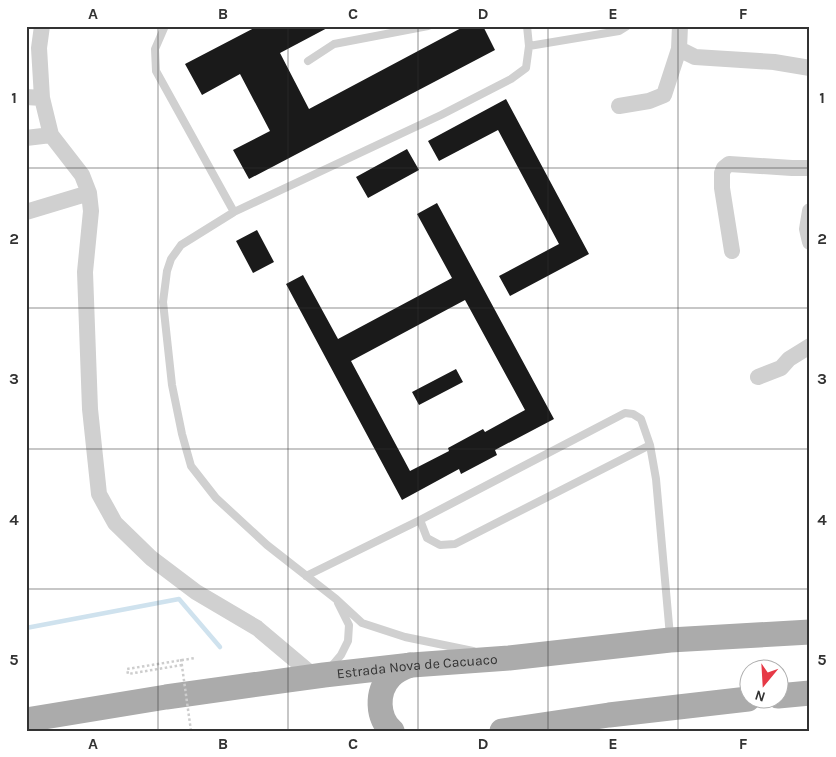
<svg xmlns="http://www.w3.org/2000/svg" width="836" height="757" font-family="Karla,sans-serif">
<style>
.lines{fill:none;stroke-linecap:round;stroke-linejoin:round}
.stream{stroke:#cfe2ee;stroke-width:4.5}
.building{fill:#1a1a1a;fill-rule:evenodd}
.path{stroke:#cdcdcd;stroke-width:2.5;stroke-dasharray:2.5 2.5;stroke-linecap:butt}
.lane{stroke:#d0d0d0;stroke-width:8}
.street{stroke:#d0d0d0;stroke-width:16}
.primary{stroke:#ababab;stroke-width:25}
.path-bridge{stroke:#cdcdcd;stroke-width:2.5;stroke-dasharray:2.5 2.5;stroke-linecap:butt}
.grid{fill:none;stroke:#333;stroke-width:1;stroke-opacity:0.55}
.labels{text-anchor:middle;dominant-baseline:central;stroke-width:5;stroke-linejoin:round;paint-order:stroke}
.street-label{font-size:14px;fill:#333;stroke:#fff}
.neatline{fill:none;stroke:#333;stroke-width:2}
.grid-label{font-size:16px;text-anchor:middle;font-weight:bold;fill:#333}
</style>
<rect width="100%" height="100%" fill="#fff"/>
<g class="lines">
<path class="stream" d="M26,628L179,599L220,647"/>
</g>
<path class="building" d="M258,26H331L280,53L309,109L465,26H483L495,50L249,179L233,150L270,131L240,74L202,95L185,64Z
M506,99L589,254L510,296L499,276L559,244L498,130L439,161L428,141Z
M407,149L419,170L368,198L356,177Z
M437,203L554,419L495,450L497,455L461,474L459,469L402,500L286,284L303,275L338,339L452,278L417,214ZM465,300L525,410L485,432L483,429L448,448L449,451L410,471L351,361Z
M257,230L274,262L253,273L236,241Z
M456,369L463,382L419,405L412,392Z"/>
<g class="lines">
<path class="path" d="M182,665L128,674L127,669L195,658"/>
<path class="lane" d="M165,26L155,49L156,71L234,212
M529,46L619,31L627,26
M308,61L334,44L428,26
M420,520L427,538L440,545L455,544L650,445
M306,576L420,520L625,413L633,414L641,419L650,445L656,479L670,636
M473,651L405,637L362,623L336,599L267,545L216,498L191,466L182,434L172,385L163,302L167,271L171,259L181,245L234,212L441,115L511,79L526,68L529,46L527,26
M330,668L341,655L348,641L349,625L338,603"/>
<path class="street" d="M42,26L39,48L42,98L51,135L82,175L89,193L91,211L85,272L90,409L99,494L115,523L151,558L196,592L257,628L314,676
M680,26L679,49L695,57L774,62L810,68
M26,97L42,98
M619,106L649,101L664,95L679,49
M26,138L51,135
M810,211L807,229L810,242
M26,212L89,193
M732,251L722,188V173L724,168L729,164L792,168H810
M758,377L781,368L789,359L810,346"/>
<g class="primary">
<path d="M778,696L810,693"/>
<path id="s1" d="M26,720L166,697L324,675L412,665L509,658L670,640L810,632"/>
<path d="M392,731C377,718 376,692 390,677C395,671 402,668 410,665"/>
<path d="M502,731L609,715L748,699"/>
</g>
<path class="path-bridge" d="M181,659L191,731"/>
</g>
<path class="grid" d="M158,26V731M288,26V731M418,26V731M548,26V731M678,26V731M26,168H810M26,308H810M26,449H810M26,589H810"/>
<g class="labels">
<g class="street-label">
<text stroke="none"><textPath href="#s1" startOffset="395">Estrada Nova de Cacuaco</textPath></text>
</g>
</g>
<rect width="836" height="757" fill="none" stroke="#ffffff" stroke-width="55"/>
<g transform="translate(764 684) rotate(198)"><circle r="24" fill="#ffffff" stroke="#adadad"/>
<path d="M0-4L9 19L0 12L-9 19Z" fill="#e63946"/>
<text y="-8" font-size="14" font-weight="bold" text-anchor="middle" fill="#333333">N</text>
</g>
<rect x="28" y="28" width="780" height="702" class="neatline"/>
<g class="grid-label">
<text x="93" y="19">A</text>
<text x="223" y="19">B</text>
<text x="353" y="19">C</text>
<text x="483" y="19">D</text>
<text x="613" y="19">E</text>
<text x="743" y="19">F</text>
<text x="14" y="103">1</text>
<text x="822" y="103">1</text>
<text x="14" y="244">2</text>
<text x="822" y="244">2</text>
<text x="14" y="384">3</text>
<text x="822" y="384">3</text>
<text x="14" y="525">4</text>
<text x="822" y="525">4</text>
<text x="14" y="665">5</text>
<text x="822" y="665">5</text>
<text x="93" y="749">A</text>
<text x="223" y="749">B</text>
<text x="353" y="749">C</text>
<text x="483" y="749">D</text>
<text x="613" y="749">E</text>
<text x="743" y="749">F</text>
</g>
</svg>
